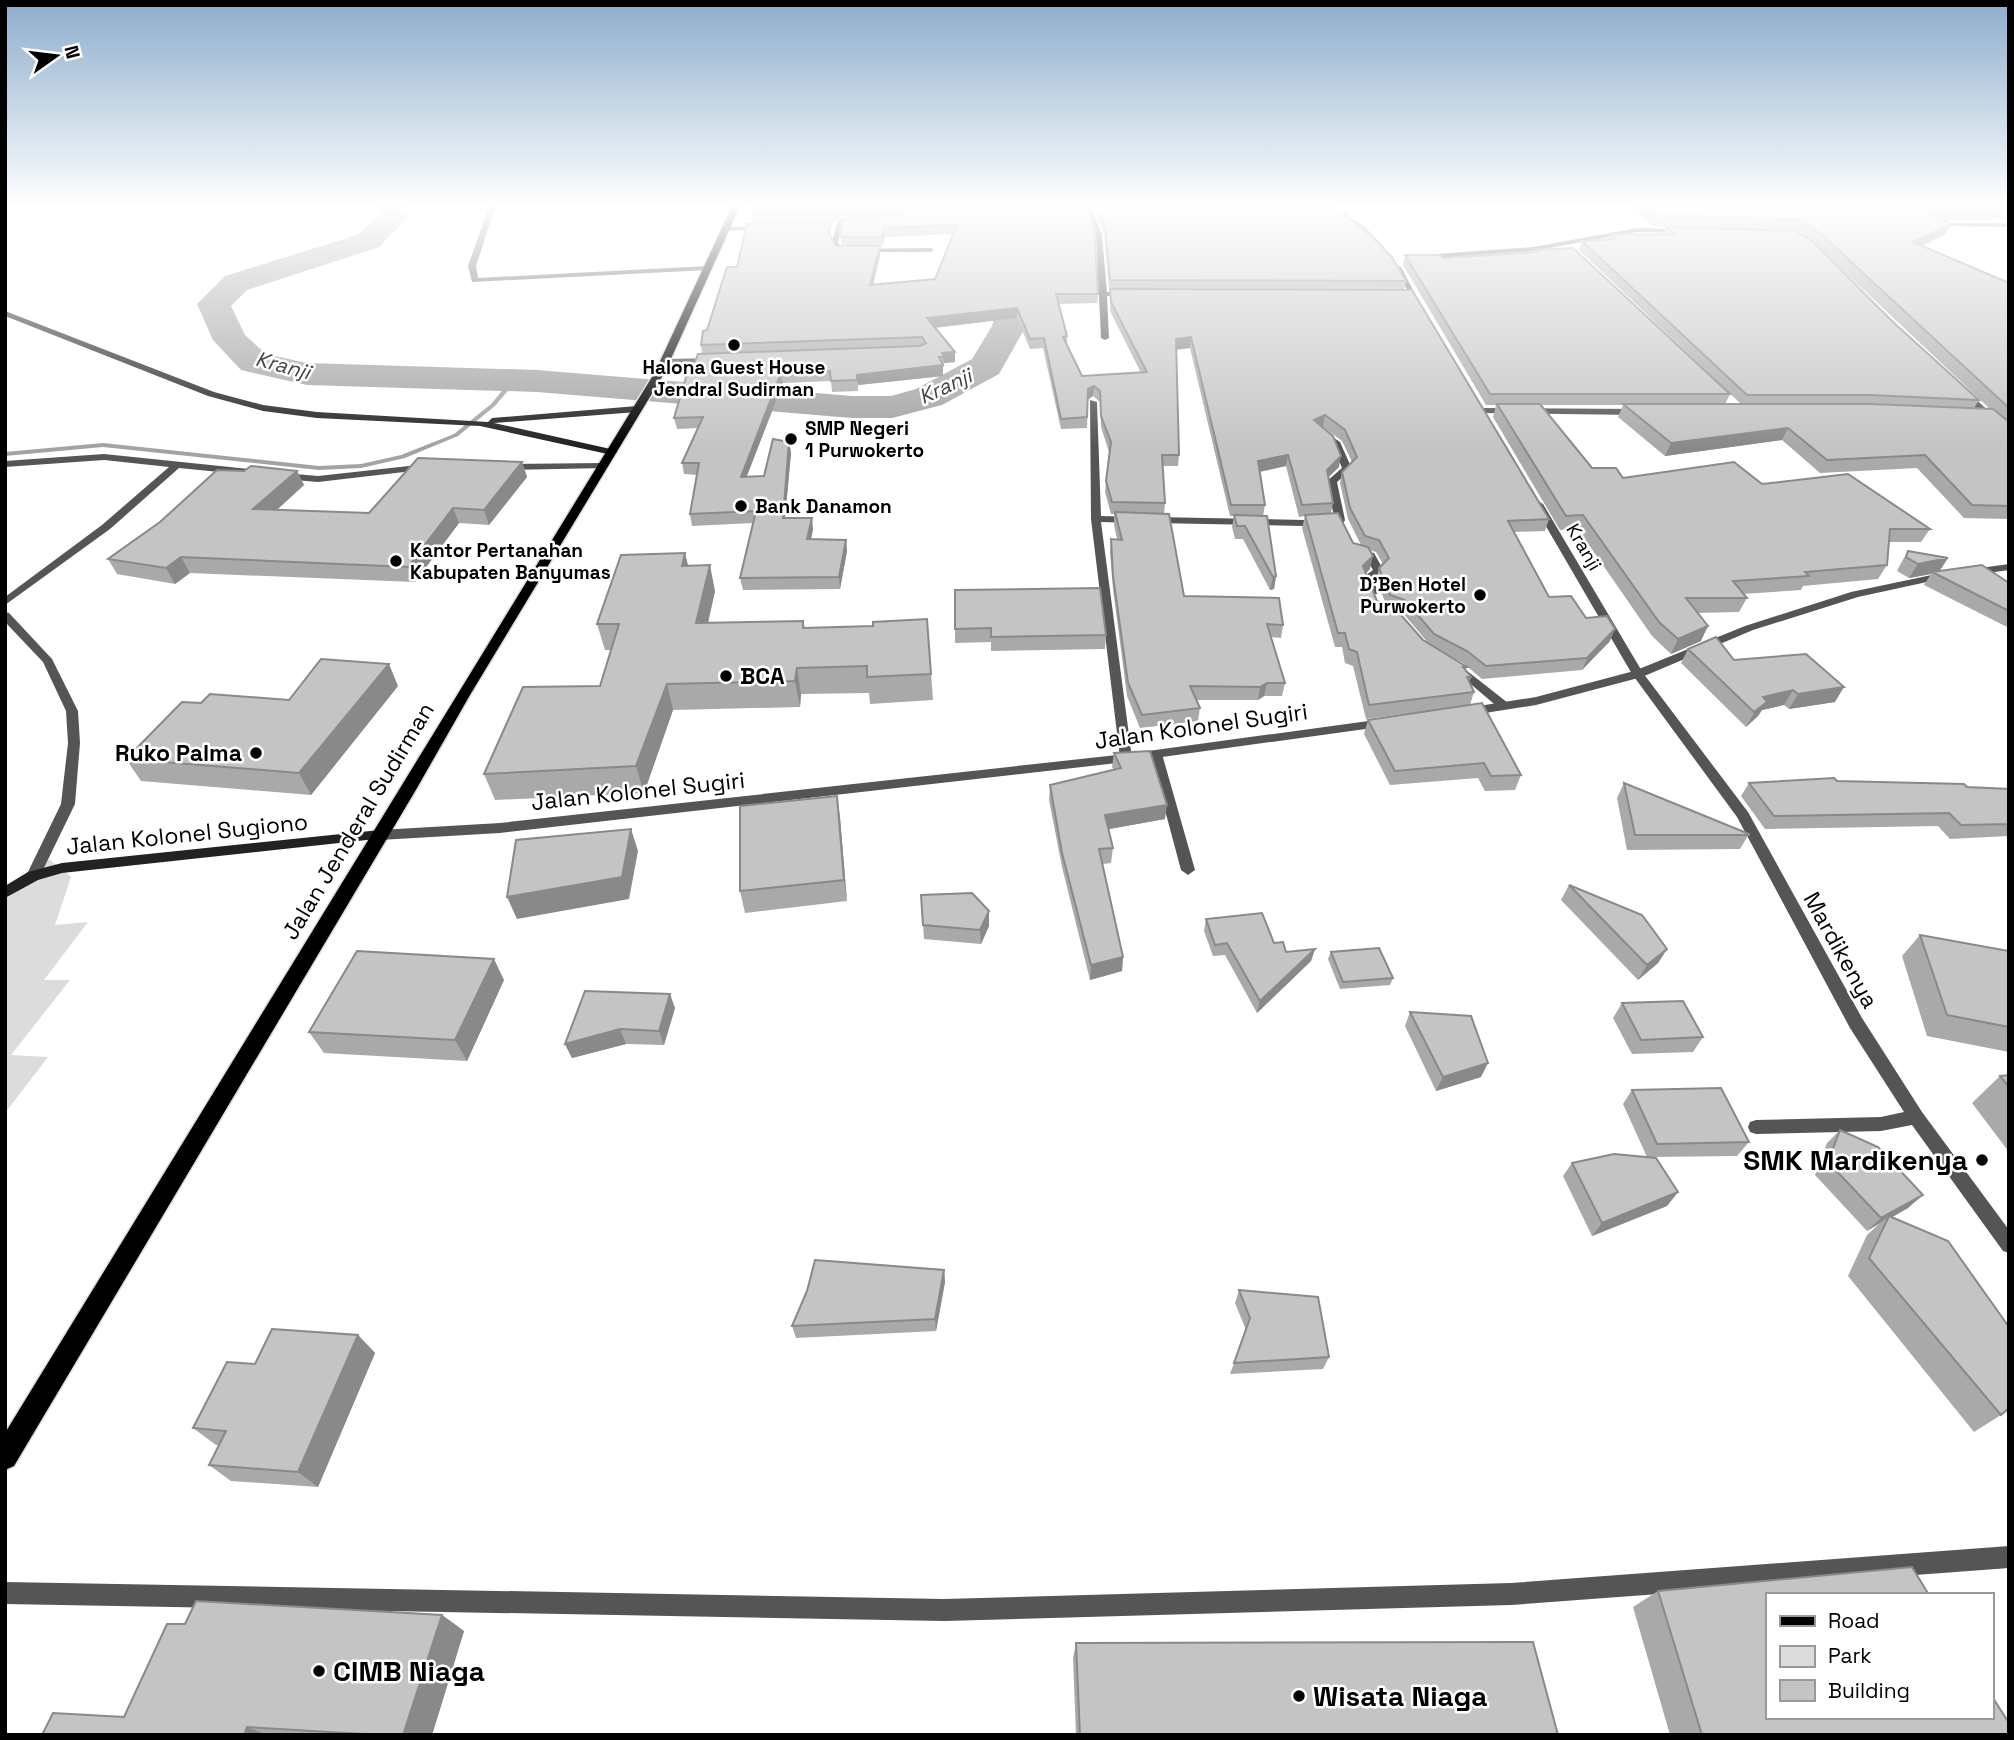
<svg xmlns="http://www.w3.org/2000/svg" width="2014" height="1740" font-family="'Space Grotesk',sans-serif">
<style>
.green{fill:#dcdcdc}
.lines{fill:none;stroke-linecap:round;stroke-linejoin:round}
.stream{fill:#a3a3a3;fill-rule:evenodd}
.river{fill:#a3a3a3;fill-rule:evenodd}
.primary-casing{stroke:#dbdbdb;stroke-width:3}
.minor{fill:#555;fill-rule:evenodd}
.tertiary{fill:#555;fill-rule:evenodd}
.secondary{fill:#222;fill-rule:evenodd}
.primary{fill:#000;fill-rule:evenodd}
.wall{fill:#a9a9a9;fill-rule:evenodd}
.shaded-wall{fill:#898989}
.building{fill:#c4c4c4;stroke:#898989;stroke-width:2}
.poi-dot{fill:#000;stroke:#fff;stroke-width:2.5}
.labels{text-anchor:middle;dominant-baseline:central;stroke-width:5;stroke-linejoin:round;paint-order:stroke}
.far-poi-label{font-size:19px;font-weight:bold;fill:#000;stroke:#fff;text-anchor:start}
.far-street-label{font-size:19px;fill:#000;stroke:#fff}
.far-water-label{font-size:21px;font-style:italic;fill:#444;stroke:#fff}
.poi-label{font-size:23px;font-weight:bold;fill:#000;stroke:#fff;text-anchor:start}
.street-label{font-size:23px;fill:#000;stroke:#fff}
.near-poi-label{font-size:28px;font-weight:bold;fill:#000;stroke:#fff;text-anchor:start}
</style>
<rect width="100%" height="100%" fill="#fff"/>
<path class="green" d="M49,859L71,877L55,925L88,922L44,980H70L11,1055L48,1057L5,1113V893L33,876Z"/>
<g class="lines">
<path class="stream" d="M512,379L517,380L495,406L458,436L405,458L361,468L319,470L103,447L5,456V452L103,443L319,466L361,464L401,455L454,434L491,404Z"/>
<path class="river" d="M379,204H407V218L379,247L247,290L231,306L245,335L266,354L307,363L537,370L852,396H891L916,389L972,359L992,326L999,300L977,272L986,253L1009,244L1020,247L1024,253L1011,265L1009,271L1032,299L1026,326L999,374L942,405L892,418H852L537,392L307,385L241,370L213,340L197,304L225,276L357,235L379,216Z"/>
<defs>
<path id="primary" d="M733,204H741L665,372L470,695L417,788L14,1466L5,1470V1433L655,372Z"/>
</defs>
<use href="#primary" class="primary-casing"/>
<path class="minor" d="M1084,204H1090L1102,235L1107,292H1128L1132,294L1128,296H1107L1109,338L1105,340L1101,338L1096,235Z
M1323,204H1330L1365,227L1384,247V249H1380L1361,229Z
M841,218L844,220L838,242L841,249L931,248L934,250L931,252H836L832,242L838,220Z
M1945,223H2009V227L1943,226Z
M765,226L767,229L726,231L723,229L726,227Z
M1637,228L1684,229L1687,231L1684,233L1637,232L1533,251L1423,259L1419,257L1423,255L1533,247Z
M1394,265L1401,267L1423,309L1416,307Z
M715,358V362H712L665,363L661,361L665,359Z
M1961,391H1967L2009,430V438L1961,395Z
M1090,400L1097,402L1101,516L1134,517L1139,520L1134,523L1101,522L1132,758L1126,762L1120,758L1091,519Z
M1482,408L1637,409L1641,412L1637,415L1479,413V409Z
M1321,429L1340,442L1352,469L1337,482L1345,520L1344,522L1304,526L1154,523L1149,520L1154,517L1304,520L1334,517L1327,481L1342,468L1333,445L1316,432Z
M104,454L249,469L254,472L249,475L179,468L110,529L5,605V597L102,525L169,467L104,460L5,467V461Z
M603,463L608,466L606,468L506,470L501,467L506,464Z
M427,464L430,465V469L318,482L283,479L278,476L283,473L318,476Z
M1538,501L1543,504L1643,673L1748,812L1862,1018L1922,1112L2009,1230V1253L2003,1251L1912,1125L1881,1131L1756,1134L1750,1132L1748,1127L1750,1122L1756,1120L1881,1117L1904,1112L1850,1028L1737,817L1632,674L1533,504Z
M1356,550L1374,553L1384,571L1373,579L1378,592L1377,594H1369L1362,578L1373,570L1366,558L1352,555L1351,553Z
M5,612L9,613L52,659L78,711L80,743L75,804L40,876L33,881L26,876L61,804L68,743L66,711L43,662L5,622Z
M1457,663L1508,703L1510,706L1508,709H1500L1453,669V665Z
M1156,750L1162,754L1195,870L1188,875L1181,870L1150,754Z
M2009,1546V1568L1511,1605L944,1621L5,1604V1582L944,1599L1511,1583Z"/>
<path class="tertiary" d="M490,204H496L476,266L478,278L708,266L712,268L708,270L472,282L468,266Z
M2009,564V570L1973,575L1968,572L1973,569Z
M1946,572L1951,575L1950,577L1858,597L1753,630L1642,677L1536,705L1466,716L1460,712L1466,708L1536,697L1634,671L1745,626L1851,592Z
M1383,719L1387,720L1389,723L1387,726L1126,762L500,833L380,840L373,835L380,830L500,823L1126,754Z"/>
<path class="secondary" d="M5,311L214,392L263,405L317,412L488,422L492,418L637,406L641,409L637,412L494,423L615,450L617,452L612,455L480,426L317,418L263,411L208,396L5,316Z
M380,830L387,835L385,838L62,873L38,880L5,898V886L28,872L62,863Z"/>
<use href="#primary" class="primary"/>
</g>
<path class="wall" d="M758,204H1085L1098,294L1097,303L1059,304L1067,336V345L1082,376L1141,373L1110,311V289H1109L1104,234L1093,204H1329L1406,281L1404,290L1549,519L1545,531L1514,532L1549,597L1586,618L1610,641L1582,670L1482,679L1463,663L1447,654L1467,667L1466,670L1471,677L1469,682L1474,692L1470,705L1521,775L1515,790L1485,791L1478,778L1390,785L1364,734L1368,720L1442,709L1366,719L1353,666L1345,663L1342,647H1335L1302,528L1305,516L1299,517L1286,466L1260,472L1265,505L1263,516L1276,576L1274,589L1270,590L1243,539H1235L1232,527L1234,516H1230L1190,348L1176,349L1179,455L1178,466H1163L1165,503L1164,514L1184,596L1283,625L1281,638L1271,637L1285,683L1282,696H1264L1258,700H1196L1200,708L1198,721L1140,728L1127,696L1113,589L1110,552L1111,539H1117L1114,525V514H1111L1105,492L1109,452L1101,427L1100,402L1093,396L1088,400L1087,428L1061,429L1043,348L1030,349L1017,318L935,328L955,352V362L944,363V367H943V376L858,385V391L832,392L831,381L783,383L747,476H764L789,442L791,453L785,518L813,529L811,539L846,540L847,551L840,589L743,590L740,578L753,523L692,526L690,514L697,475L684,474L682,463L698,428L677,429L674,418L693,367L702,354L701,345L737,267L832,233L831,237L836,246H842L841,242L840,233L845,219L841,215L834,223L753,224L752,215ZM953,234L935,279L873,284L880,255V246H882L885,237ZM1322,426L1342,441L1352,462L1342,472L1340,483L1348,519L1361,545L1353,543L1331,513L1333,503L1328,478L1339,467ZM1369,550L1376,552L1383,564L1379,568L1376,580L1386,604L1377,601L1366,573L1370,569ZM1397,611L1402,612L1429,644L1423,640Z
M1628,204H2009V219L1945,220L1951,224L1945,234L1922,246L2009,283V519L1964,518L1917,468L1820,473L1782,440L1665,456L1618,417L1623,405H1542L1592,468L1623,478L1762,484L1930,529L1921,542H1888L1887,565L1878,579L1803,586L1801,590L1743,594L1747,598L1739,612L1697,613L1701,641L1671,654L1652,636L1578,529L1560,530L1493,417L1496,405H1486L1403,265L1405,255L1444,258L1535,252L1536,250L1730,394L1725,404H1741L1579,250L1582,241L1609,239L1610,235L1664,234L1666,227L1731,229L1652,226ZM1815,244L1990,409L1974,408L1979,400L1893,322Z
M522,462L527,477L489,525L459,523L415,582L190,573L175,584L117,574L108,559L297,471L304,485L277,510L369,513Z
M1908,551L1940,571L2009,583V628L1924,585L1931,574L1909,578L1897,571L1900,565Z
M685,553L688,566L715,591L708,623L803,621L805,628L873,626L927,619L933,700L870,704L869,693L801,694L800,707L673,710L644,793L495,800L484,774L600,686L611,650H605L597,624Z
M955,590L1106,635L1105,649L991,651V642L955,643Z
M1688,649L1835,702L1789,709L1784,705L1762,710L1758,716L1746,727L1681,663Z
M398,686L311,795L141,781L126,759L201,703L289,700Z
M1114,753L1165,819L1109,829L1113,848L1111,863L1103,864L1123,957L1122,971L1090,980L1062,867L1049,800L1050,785L1114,770L1112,767Z
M1837,781L2009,789V836L1950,839L1938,826L1765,829L1741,796L1749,783Z
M1624,783L1749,834L1740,849L1627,850L1617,798Z
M837,796L840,818L847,901L745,913L740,891Z
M1569,885L1667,949L1658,963L1638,980L1561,900Z
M921,895L989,911V926L981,944L924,939Z
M1206,919L1274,943L1286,952L1315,949L1311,961L1257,1013L1225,955L1213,956L1204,931Z
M1920,935L2009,951V1052L1927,1036L1902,956Z
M1331,952L1393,978L1390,985L1340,989L1328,959Z
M504,980L467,1061L324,1053L309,1032Z
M1622,1003L1703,1037L1693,1052L1632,1054L1613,1018Z
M675,1008L664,1045L626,1044L572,1058L565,1044Z
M1410,1012L1481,1077L1436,1091L1405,1026Z
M2009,1075V1152L1972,1103L2000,1076Z
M1632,1090L1749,1142L1737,1156L1647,1157L1623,1104Z
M1840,1130L1908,1208L1892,1217L2001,1415L1974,1432L1848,1276L1867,1235L1880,1223L1867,1231L1815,1175L1827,1143Z
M1572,1163L1678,1192L1667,1206L1592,1236L1563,1176Z
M944,1270L945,1282L936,1331L796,1338L792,1326L807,1291Z
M1239,1290L1329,1357L1323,1369L1230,1374L1246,1330L1235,1303Z
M358,1335L375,1353L318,1487L231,1481L209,1465L219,1445H216L193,1428L255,1364Z
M1658,1591L2009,1735H1670L1633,1607Z
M442,1615L464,1631L432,1735H42L124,1717L185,1624Z
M1076,1643L1558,1735H1076L1073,1658Z"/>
<path class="shaded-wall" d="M841,206V215L834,223L833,214Z
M1951,224L1945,234L1907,253L1913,242Z
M884,228L885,237L882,246V237Z
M880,246V255L871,294L870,285Z
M1017,308V318L928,328L927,318Z
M1191,337L1190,348L1175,350L1176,339Z
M955,352V362L944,363L942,353Z
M943,365V376L858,385L857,375Z
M781,373L783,383L742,488L741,477Z
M1094,386L1093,396L1087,400L1088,389Z
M1325,415L1323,426L1311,430L1314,420Z
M1788,428L1782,440L1665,456L1671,443Z
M789,442L791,453L784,529L783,518Z
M1288,455L1286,466L1257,472L1258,461Z
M1341,456L1339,467L1324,481L1327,470Z
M522,462L527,477L489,525L484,510Z
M297,471L304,485L261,524L253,509Z
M453,508L459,523L415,582L408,567Z
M812,518L813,529L809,551L807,539Z
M846,540L847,551L840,589L839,577Z
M685,553L691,578L682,566Z
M1373,556L1370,569L1360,579L1363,566Z
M181,557L190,573L175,584L166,568Z
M1948,558L1939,572H1932L1931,574L1909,578L1918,564Z
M710,565L715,591L702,649L696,623Z
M1276,576L1274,589L1270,590L1273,577Z
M1708,626L1701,641L1671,654L1678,639Z
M1615,629L1610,641L1582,670L1587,658Z
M389,664L398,686L311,795L299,773Z
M797,668L801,694L800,707L795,681Z
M1267,683L1264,696L1258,700L1260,687Z
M667,684L673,710L644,793L636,766Z
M1844,687L1835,702L1789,709L1798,694Z
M1793,690L1784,705L1762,710L1758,716L1746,727L1763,697Z
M837,796L840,818L847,901L844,880Z
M1167,805L1165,819L1104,830L1105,815Z
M631,829L638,851L629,899L517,919L507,897Z
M989,911V926L981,944L980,930Z
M1315,949L1311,961L1257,1013L1260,1001Z
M1667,949L1658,963L1638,980L1647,965Z
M1123,957L1122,971L1090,980L1091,965Z
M494,959L504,980L467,1061L455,1040Z
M670,994L675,1008L664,1045L659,1031Z
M620,1029L626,1044L572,1058L565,1044Z
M1488,1063L1481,1077L1436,1091L1443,1077Z
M1678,1192L1667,1206L1592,1236L1602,1223Z
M1923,1195L1908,1208L1887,1220L1889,1216L1880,1223L1867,1231L1881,1218Z
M944,1270L945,1282L936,1331L935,1319Z
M358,1335L375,1353L318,1487L298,1472Z
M442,1615L464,1631L432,1735H403Z
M247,1727L267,1735H244Z"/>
<path class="building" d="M758,204H1085L1094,226L1098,294H1056L1067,336L1063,337L1082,376L1147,372L1111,302L1110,289L1412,290L1549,519L1508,521L1549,597L1571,596L1586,618L1607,616L1615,629L1587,658L1486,666L1467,651L1434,634L1405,600L1390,595L1379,568L1389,558L1379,540L1365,536L1350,508L1342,472L1357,457L1345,430L1325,415L1314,420L1333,436L1341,456L1327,470L1333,503L1302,505L1288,455L1258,461L1265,505H1231L1191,337L1176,339L1179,455H1162L1165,503L1112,502L1106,481L1111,442L1101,416L1100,391L1094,386L1088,389L1087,417L1061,419L1044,338L1030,339L1017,308L927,318L955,352L942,353L944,357H939L943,365L857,375V380L831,381L830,371L781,373L741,477L764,476L773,439L789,442L783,518H812L807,539L846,540L839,577L740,578L756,511L690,514L699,463H682L703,417L674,418L689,367H693L698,354L920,346L926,343L922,337L701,345L703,331L707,330L727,267H737L747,224L831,223L829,234L836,246H880L870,285L935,279L957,225L884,228L882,237H842L840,233L844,219L901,215L903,212L897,207L844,210L841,206L833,214L752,215Z
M1097,204H1329L1372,237L1392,257L1406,281L1110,280L1105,225Z
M1643,204H2009V209L1927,211L1951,224L1913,242L2009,283V408L1821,234L1800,220L1656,215Z
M1666,227L1795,231L1812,241L1893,322L1979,400L1870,395H1747L1582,241L1615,239L1610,235L1675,234Z
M1573,248L1730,394H1490L1405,255H1439L1444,258L1538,252L1536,250Z
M1497,404H1540L1592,468H1616L1623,478L1734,462L1762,484L1848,474L1930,529H1890L1887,565L1805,572L1809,576L1733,581L1747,598H1686L1708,626L1678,639L1659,622L1583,515L1566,516Z
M1623,404H1871L1993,409L2009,422V506L1972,505L1925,455L1827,460L1788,428L1671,443Z
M418,458L522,462L484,510L453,508L408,567L181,557L166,568L108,559L160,522L217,470L244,471L251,466L297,471L253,509L369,513Z
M1115,512L1169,514L1184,596L1279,598L1283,625L1267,624L1285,683H1267L1260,687L1190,686L1200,708L1142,715L1128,683L1113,576L1111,539L1122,540Z
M1338,513L1353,543L1368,547L1373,556L1363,566L1377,601L1394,607L1423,640L1467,667H1463L1471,677H1467L1474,692L1369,705L1357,652L1349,649L1345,633H1338L1305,515Z
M1234,515L1267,516L1276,576L1273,577L1245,526H1237Z
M1908,551L1948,558L1918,564L1906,557Z
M685,553L682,566L710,565L696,623L803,621V628L873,626V622L927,619L931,674L867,677V666L797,668L795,681L667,684L636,766L484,774L523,687L600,686L619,624H597L621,555Z
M1982,565L2009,583V611L1932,572Z
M1100,588L1106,635L991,637V628L955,629V590Z
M1716,637L1734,660L1806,654L1844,687L1798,694L1793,690L1763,697L1767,702L1754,712L1688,649Z
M321,659L389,664L299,773L126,759L182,702L201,703L210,694L289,700Z
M1482,703L1521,775L1491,776L1484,763L1395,771L1368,720Z
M1150,751L1167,805L1105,815L1113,848L1099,849L1123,957L1091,965L1062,853L1050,785L1121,768L1114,753Z
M1834,778L1837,781L1964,784L1967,787L2009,789V824L1961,825L1949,813L1774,816L1749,783Z
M1624,783L1749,834V835H1635Z
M837,796L844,880L740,891V806Z
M631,829L622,877L507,897L516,840Z
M1569,885L1642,915L1667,949L1647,965Z
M972,893L989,911L980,930L923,925L921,895Z
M1262,913L1274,943L1283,942L1286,952L1315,949L1260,1001L1227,943L1215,945L1206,919Z
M1920,935L2009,951V1027L1947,1015Z
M1379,948L1393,978L1343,982L1331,952Z
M357,951L494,959L455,1040L309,1032Z
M585,991L670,994L659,1031L620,1029L565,1044Z
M1683,1001L1703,1037L1641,1040L1622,1003Z
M1410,1012L1471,1016L1488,1063L1443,1077Z
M2009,1075V1087L2000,1076Z
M1721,1088L1749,1142L1657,1144L1632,1090Z
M1840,1130L1878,1147L1923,1195L1881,1218L1828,1162Z
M1614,1154L1656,1158L1678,1192L1602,1223L1572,1163Z
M1889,1216L1948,1241L2009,1327V1408L2001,1415L1869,1258Z
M815,1260L944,1270L935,1319L792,1326L807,1291Z
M1239,1290L1318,1297L1329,1357L1234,1363L1250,1318Z
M272,1329L358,1335L298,1472L209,1465L226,1431L193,1428L227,1362L255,1364Z
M1912,1567L1929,1595H1767V1717H1991V1695L2009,1723V1735H1702L1658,1591Z
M196,1601L442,1615L403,1735H380L247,1727L244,1735H42L53,1713L124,1717L167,1624H185Z
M1533,1642L1558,1735H1080L1076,1643Z"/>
<linearGradient id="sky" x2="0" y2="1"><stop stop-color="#8cadcc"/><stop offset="0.46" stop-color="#fff"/><stop offset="1" stop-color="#fff" stop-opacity="0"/></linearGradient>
<rect width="2014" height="447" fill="url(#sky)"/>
<g class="poi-dot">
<circle cx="734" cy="345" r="7"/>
<circle cx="791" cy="439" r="7"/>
<circle cx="741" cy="506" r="7"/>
<circle cx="396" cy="561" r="7"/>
<circle cx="1480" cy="595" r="7"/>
<circle cx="726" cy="676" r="7"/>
<circle cx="256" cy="753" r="7"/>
<circle cx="1982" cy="1160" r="7"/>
<circle cx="319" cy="1671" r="7"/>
<circle cx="1299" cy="1696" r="7"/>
</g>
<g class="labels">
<g class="far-poi-label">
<text x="734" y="367" text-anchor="middle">Halona Guest House<tspan x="734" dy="22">Jendral Sudirman</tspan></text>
<text x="805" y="428">SMP Negeri<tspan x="805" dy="22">1 Purwokerto</tspan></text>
<text x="755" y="506">Bank Danamon</text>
<text x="410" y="550">Kantor Pertanahan<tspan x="410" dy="22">Kabupaten Banyumas</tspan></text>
<text x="1466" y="584" text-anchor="end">D'Ben Hotel<tspan x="1466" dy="22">Purwokerto</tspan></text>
</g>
<g class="far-street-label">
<text transform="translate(1584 547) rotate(60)">Kranji</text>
</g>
<g class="far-water-label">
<text transform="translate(283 365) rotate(15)">Kranji</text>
<text transform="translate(945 386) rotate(-25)">Kranji</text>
</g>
<g class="poi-label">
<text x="740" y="676">BCA</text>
<text x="242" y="753" text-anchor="end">Ruko Palma</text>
</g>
<g class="street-label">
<text transform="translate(1201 726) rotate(-8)">Jalan Kolonel Sugiri</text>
<text transform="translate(638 791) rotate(-6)">Jalan Kolonel Sugiri</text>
<text transform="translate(358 821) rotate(-59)">Jalan Jenderal Sudirman</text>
<text transform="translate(187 834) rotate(-6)">Jalan Kolonel Sugiono</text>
<text transform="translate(1841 950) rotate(61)">Mardikenya</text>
</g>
<g class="near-poi-label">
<text x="1968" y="1160" text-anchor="end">SMK Mardikenya</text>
<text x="333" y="1671">CIMB Niaga</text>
<text x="1313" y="1696">Wisata Niaga</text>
</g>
</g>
<rect width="2014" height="1740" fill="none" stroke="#000000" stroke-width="14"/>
<rect x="1766" y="1593" width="228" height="126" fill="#ffffff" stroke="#999999" stroke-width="2"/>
<rect x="1780" y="1616" width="35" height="10" fill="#000000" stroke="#999999" stroke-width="2"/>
<text x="1828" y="1628" font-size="21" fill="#000000">Road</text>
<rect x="1780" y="1646" width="35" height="21" fill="#dcdcdc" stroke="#999999" stroke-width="2"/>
<text x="1828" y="1663" font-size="21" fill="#000000">Park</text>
<rect x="1780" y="1680" width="35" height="21" fill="#c4c4c4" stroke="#999999" stroke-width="2"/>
<text x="1828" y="1698" font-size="21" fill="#000000">Building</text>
<g transform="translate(56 56) rotate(76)" stroke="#ffffff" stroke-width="5" paint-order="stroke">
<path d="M0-5L12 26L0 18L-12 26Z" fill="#000000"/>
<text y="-10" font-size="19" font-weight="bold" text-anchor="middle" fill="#000000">N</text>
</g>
</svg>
